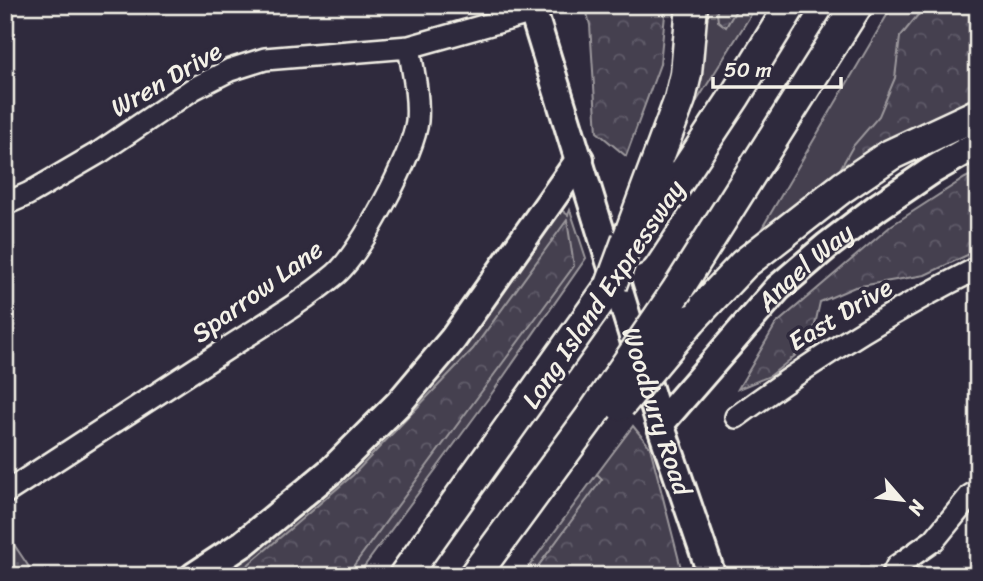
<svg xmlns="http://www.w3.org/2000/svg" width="983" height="581" font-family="Sriracha,sans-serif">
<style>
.green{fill:#454050;stroke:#9c989c;stroke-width:2}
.forest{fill:url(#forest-crowns);stroke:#9c989c;stroke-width:2}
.park{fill:url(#park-dots);stroke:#9c989c;stroke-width:2}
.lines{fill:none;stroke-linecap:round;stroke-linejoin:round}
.minor-casing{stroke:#f4f1e8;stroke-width:26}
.major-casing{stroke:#f4f1e8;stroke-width:32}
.highway-casing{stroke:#f4f1e8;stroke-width:35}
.minor{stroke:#2f2a3d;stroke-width:21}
.major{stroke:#2f2a3d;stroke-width:26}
.highway{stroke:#2f2a3d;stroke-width:30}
.highway-bridge-casing{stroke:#f4f1e8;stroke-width:35;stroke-linecap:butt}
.highway-bridge{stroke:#2f2a3d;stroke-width:30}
.labels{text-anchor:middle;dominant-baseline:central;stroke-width:7;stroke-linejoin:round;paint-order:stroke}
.street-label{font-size:26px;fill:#f4f1e8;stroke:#2f2a3d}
</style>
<defs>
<pattern id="forest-crowns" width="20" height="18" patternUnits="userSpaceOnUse" patternTransform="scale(1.75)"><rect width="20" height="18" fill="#454050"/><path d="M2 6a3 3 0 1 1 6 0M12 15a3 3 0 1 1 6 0" fill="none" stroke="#605c69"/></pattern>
<pattern id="park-dots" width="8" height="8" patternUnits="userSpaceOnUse" patternTransform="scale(1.75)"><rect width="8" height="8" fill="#454050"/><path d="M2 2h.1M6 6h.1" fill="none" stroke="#605c69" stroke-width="1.8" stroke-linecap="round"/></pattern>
</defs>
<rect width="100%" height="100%" fill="#2f2a3d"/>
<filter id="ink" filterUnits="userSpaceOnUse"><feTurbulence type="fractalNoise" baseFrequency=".0143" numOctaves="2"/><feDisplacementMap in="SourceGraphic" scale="14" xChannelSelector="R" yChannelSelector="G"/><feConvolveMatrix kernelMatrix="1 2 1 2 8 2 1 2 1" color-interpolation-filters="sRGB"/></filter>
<g filter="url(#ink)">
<path class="green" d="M701,5H757L690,112Z
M893,5H978V107L762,228Z
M560,209L568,215L570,210L586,258L490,396L357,576H214L246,557L326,493L419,400L471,338Z
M597,474L603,479L531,576H522Z"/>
<path class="forest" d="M585,5H666L660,64L626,156L597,132L590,25Z
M716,5H739L726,27L718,21Z
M926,5H978V95L839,171L853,146L879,116L895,78L900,37Z
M978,172V250L925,275L855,287L820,302L811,343L770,376L738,389L776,324L892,225L965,178Z
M567,220L574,266L346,576H235L353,475L473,349Z
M633,426L650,447L683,576H531L602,479L597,474Z"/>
<path class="park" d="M5,531L35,576H5Z"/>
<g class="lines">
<defs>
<path id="minor" d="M5,204L28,194L100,152L193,89L230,70L265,59L409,47L533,12
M736,417C812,361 893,310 978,268
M5,493C75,448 144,402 214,357C255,330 299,305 336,274C361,252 414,153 417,121C419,96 413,71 409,47
M892,576L897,566L934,540L970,496L978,491"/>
<g id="major">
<path id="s1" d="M531,5L660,424L712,576"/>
<path id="s2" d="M660,424L778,288L827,246L878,207L931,171L978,144"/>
<path d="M194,576L244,543L332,470L399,403L453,339L580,159"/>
</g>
<path id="highway" d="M628,239L680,99L686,74L692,5
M633,250L735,96L791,5
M678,289L857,5
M691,320L744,264L843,187L890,155L978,114
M404,576L611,285
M474,576L592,415"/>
</defs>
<use href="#minor" class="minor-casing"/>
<use href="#major" class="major-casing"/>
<use href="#highway" class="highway-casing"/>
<use href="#minor" class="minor"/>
<use href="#major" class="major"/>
<use href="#highway" class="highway"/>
<defs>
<path id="highway-bridge" d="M611,285L628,239
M620,405L691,320
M592,415L678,289"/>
</defs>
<use href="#highway-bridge" class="highway-bridge-casing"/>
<use href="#highway-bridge" class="highway-bridge"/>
</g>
</g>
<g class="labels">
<g class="street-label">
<text transform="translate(166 79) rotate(-30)">Wren Drive</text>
<text stroke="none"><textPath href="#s2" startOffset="214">Angel Way</textPath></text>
<text transform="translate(257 291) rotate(-36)">Sparrow Lane</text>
<text transform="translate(603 294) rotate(-56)">Long Island Expressway</text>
<text transform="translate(840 314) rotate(-31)">East Drive</text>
<text stroke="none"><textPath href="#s1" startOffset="425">Woodbury Road</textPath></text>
</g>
</g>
<rect width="983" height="581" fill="none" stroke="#2f2a3d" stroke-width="28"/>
<rect x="14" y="14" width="955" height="553" fill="none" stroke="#f4f1e8" stroke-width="2.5" filter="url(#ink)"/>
<g transform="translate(902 500) rotate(118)" stroke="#2f2a3d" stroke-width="5" paint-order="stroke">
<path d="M0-5L12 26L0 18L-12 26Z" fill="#f4f1e8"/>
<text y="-10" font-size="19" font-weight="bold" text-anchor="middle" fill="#f4f1e8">N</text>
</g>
<path d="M713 77v10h128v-10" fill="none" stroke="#f4f1e8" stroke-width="3.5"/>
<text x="724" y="77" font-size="21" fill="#f4f1e8" stroke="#2f2a3d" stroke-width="5" paint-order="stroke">50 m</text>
</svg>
